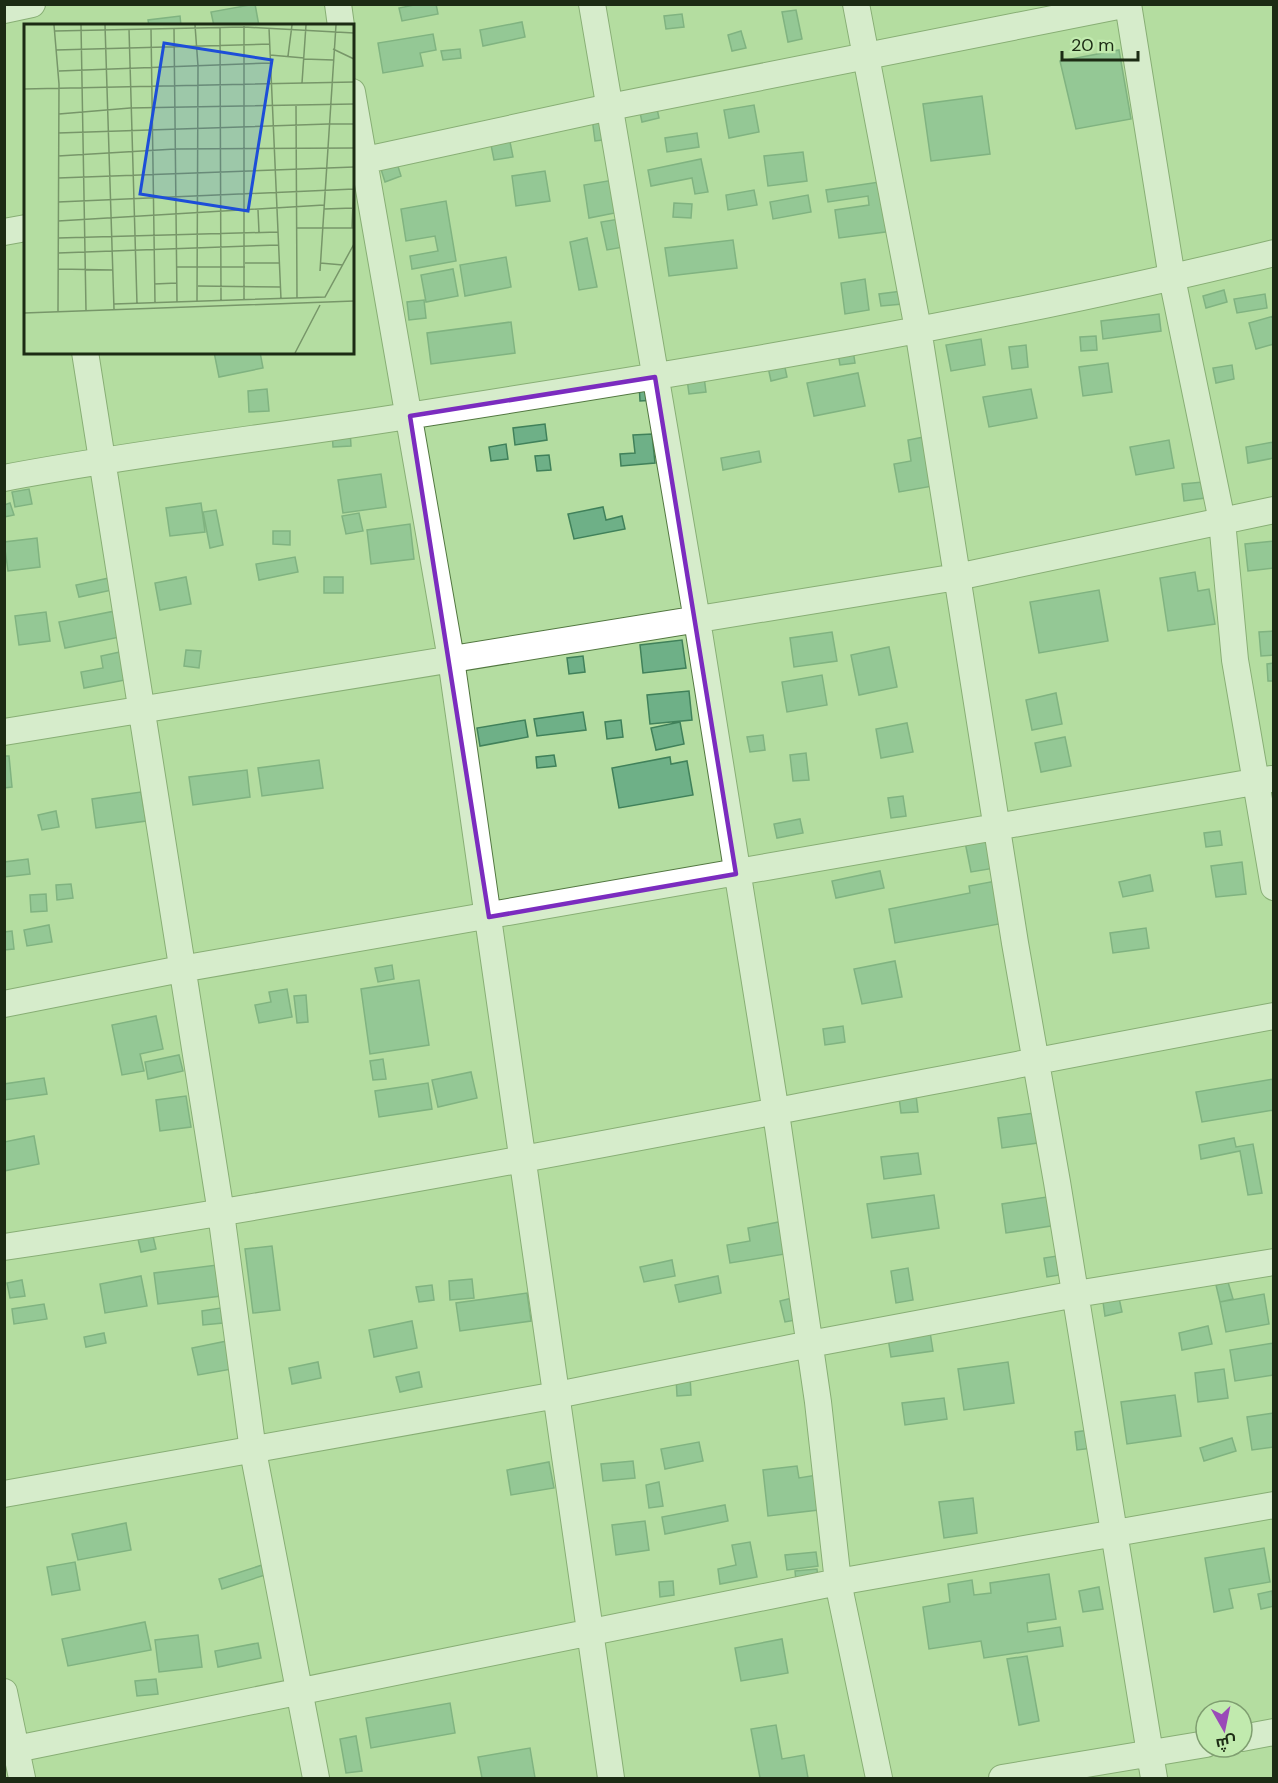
<svg xmlns="http://www.w3.org/2000/svg" width="1278" height="1783" font-family="'DM Sans',Cairo,sans-serif">
<style>
.building{fill:#6eb087;stroke:#40815a;stroke-width:1.5}
.lines{fill:none;stroke-linecap:round;stroke-linejoin:round}
.minor-casing{stroke:#527740;stroke-width:28}
.minor{stroke:#fff;stroke-width:26}
.marked{fill:none;stroke:#7b2cbf;stroke-width:4.5;stroke-linejoin:round}
.inset-road{fill:none;stroke:#779669;stroke-width:1.5}
.view{fill:#1d4ed8;fill-opacity:0.15;stroke:#1d4ed8;stroke-width:3}
.inset-edge{fill:none;stroke:#1c2b14;stroke-width:3}
</style>
<rect width="100%" height="100%" fill="#b4dda1"/>
<path class="building" d="M255,4L259,26H214L211,12Z
M419,4H436L438,14L402,21L399,8Z
M796,10L802,39L788,42L782,12Z
M682,14L684,27L666,29L664,16Z
M180,16L181,26H149L148,20Z
M522,22L525,37L483,46L480,30Z
M741,31L746,48L732,51L728,35Z
M433,34L436,50L420,53L423,66L383,73L378,43Z
M460,49L461,58L443,60L441,51Z
M1119,50L1131,119L1076,129L1060,61Z
M982,96L990,154L931,161L923,104Z
M656,104L659,118L642,122L639,108Z
M754,105L759,132L729,138L724,110Z
M608,116L611,139L595,141L592,118Z
M697,133L699,147L667,152L665,138Z
M509,137L513,157L494,160L490,140Z
M803,152L807,181L768,186L764,156Z
M701,159L708,192L695,194L692,178L651,186L648,170Z
M396,160L401,176L385,182L380,166Z
M545,171L550,201L516,206L512,176Z
M619,179L625,211L589,218L584,185Z
M886,181L893,231L839,238L835,210L869,205L868,196L828,202L826,190Z
M754,190L757,205L728,210L726,195Z
M808,195L811,212L773,219L770,202Z
M446,201L456,261L412,269L410,256L438,251L435,236L406,241L401,209Z
M674,203L692,204L691,218L673,217Z
M625,218L629,246L607,250L601,222Z
M587,238L597,287L579,290L570,242Z
M733,240L737,268L669,276L665,248Z
M506,257L511,287L465,296L460,265Z
M453,269L458,296L426,302L421,275Z
M865,279L869,310L845,314L841,283Z
M1224,290L1227,302L1206,308L1203,296Z
M902,291L903,304L881,306L879,294Z
M1265,294L1267,308L1237,313L1234,299Z
M424,300L426,318L409,320L407,302Z
M1159,314L1161,331L1103,339L1101,321Z
M1274,316V344L1256,349L1249,323Z
M511,322L515,353L431,364L427,333Z
M1096,336L1097,350L1081,351L1080,337Z
M981,339L985,365L951,371L946,345Z
M1026,345L1028,367L1012,369L1009,347Z
M853,350L855,363L840,365L838,353Z
M214,352H260L263,368L219,377Z
M784,363L787,377L771,381L768,367Z
M1108,363L1112,392L1083,396L1079,367Z
M1232,365L1234,379L1216,383L1213,368Z
M858,373L865,406L814,416L807,383Z
M704,377L706,392L689,394L687,379Z
M639,383L655,400L640,401Z
M267,389L269,411L249,412L248,391Z
M1031,389L1037,418L989,427L983,397Z
M545,424L547,440L515,445L513,428Z
M350,429L351,446L333,447L332,430Z
M652,434L655,463L621,466L620,454L635,453L633,435Z
M924,437L933,486L899,492L894,464L911,461L908,440Z
M1169,440L1174,468L1136,475L1130,447Z
M1274,442V458L1248,463L1246,447Z
M506,444L508,459L491,461L489,447Z
M759,451L761,462L723,470L721,458Z
M549,455L551,470L537,471L535,456Z
M381,474L386,507L343,513L338,480Z
M1203,482L1205,498L1184,501L1182,484Z
M29,489L32,504L15,507L12,492Z
M10,503L14,515L4,517V505Z
M201,503L205,532L170,536L166,508Z
M603,507L606,520L622,516L625,529L574,539L568,514Z
M216,510L223,545L210,548L203,512Z
M359,513L363,531L346,534L342,516Z
M410,524L414,559L371,564L367,530Z
M273,531H290V545L273,544Z
M37,538L40,567L8,571L4,542Z
M1274,541V568L1248,571L1245,544Z
M295,557L298,572L259,580L256,564Z
M1195,572L1198,591L1209,589L1215,624L1168,631L1160,578Z
M186,577L191,604L160,610L155,583Z
M324,577H343V593H324Z
M109,578L112,590L79,597L76,585Z
M1099,590L1108,641L1039,653L1030,602Z
M115,611L120,637L65,648L59,622Z
M46,612L50,641L19,645L15,616Z
M1274,631V655L1261,656L1259,632Z
M832,632L837,661L794,667L790,638Z
M682,640L686,668L643,673L640,645Z
M889,647L897,687L859,695L851,655Z
M186,650L201,651L199,668L184,666Z
M120,652L125,680L84,688L81,672L103,668L101,656Z
M583,656L585,672L569,674L567,658Z
M1274,663V681H1268L1267,664Z
M822,675L827,705L787,712L782,682Z
M689,691L692,720L650,724L647,695Z
M1056,693L1062,724L1032,730L1026,700Z
M583,712L586,730L537,736L534,719Z
M525,720L528,737L480,746L477,728Z
M621,720L623,737L607,739L605,722Z
M680,722L684,744L656,750L651,728Z
M907,723L913,752L881,758L876,729Z
M763,735L765,750L750,752L747,737Z
M1065,737L1071,766L1041,772L1035,743Z
M806,753L809,780L793,781L790,755Z
M554,755L556,766L537,768L536,757Z
M4,756H9L12,787L4,788Z
M670,757L671,764L687,761L693,795L619,808L612,768Z
M319,760L323,788L262,796L258,768Z
M247,770L250,797L193,805L189,777Z
M141,792L146,821L96,828L92,799Z
M903,796L906,816L891,818L888,798Z
M56,811L59,827L42,830L38,815Z
M800,819L803,833L777,838L774,824Z
M1220,831L1222,845L1206,847L1204,833Z
M995,836L1001,867L971,872L965,842Z
M28,859L30,874L4,877V862Z
M1242,862L1246,894L1216,897L1211,866Z
M880,871L884,888L836,898L832,881Z
M1150,875L1153,891L1123,897L1119,882Z
M1001,880L1010,922L895,943L889,909L970,893L969,886Z
M71,884L73,898L57,900L56,885Z
M46,894L47,911L31,912L30,895Z
M49,925L52,942L27,946L24,930Z
M1146,928L1149,948L1113,953L1110,933Z
M12,931L14,949L4,950V932Z
M895,961L902,997L862,1004L854,969Z
M392,965L394,979L378,982L375,968Z
M419,980L429,1045L370,1054L361,989Z
M287,989L292,1017L259,1023L255,1005L271,1002L269,992Z
M306,995L308,1022L297,1023L294,996Z
M156,1016L163,1049L140,1054L144,1071L122,1075L112,1025Z
M843,1026L845,1042L825,1045L823,1029Z
M179,1055L183,1071L148,1079L145,1062Z
M383,1059L386,1079L373,1080L370,1061Z
M471,1072L477,1098L438,1107L432,1080Z
M44,1078L47,1094L4,1100V1084Z
M1274,1079V1110L1202,1122L1196,1092Z
M428,1083L432,1109L379,1117L375,1091Z
M916,1095L918,1112L901,1113L899,1097Z
M186,1096L191,1127L160,1131L156,1100Z
M1041,1112L1045,1142L1002,1148L998,1118Z
M34,1136L39,1164L4,1171V1142Z
M1234,1138L1236,1147L1253,1144L1262,1193L1248,1195L1240,1151L1201,1159L1199,1145Z
M918,1153L921,1174L884,1179L881,1157Z
M934,1195L939,1228L872,1238L867,1204Z
M1053,1196L1057,1225L1006,1233L1002,1204Z
M784,1221L791,1253L730,1263L727,1245L750,1241L748,1228Z
M153,1236L156,1249L141,1252L138,1239Z
M272,1246L280,1310L253,1313L245,1249Z
M1063,1255L1066,1274L1047,1277L1044,1258Z
M672,1260L675,1276L644,1282L640,1267Z
M217,1265L221,1296L158,1304L154,1273Z
M908,1268L913,1300L896,1303L891,1271Z
M141,1276L147,1306L105,1313L100,1284Z
M718,1276L721,1293L679,1302L675,1285Z
M472,1279L474,1298L450,1300L449,1281Z
M22,1280L25,1296L10,1298L7,1283Z
M1228,1282L1233,1299L1220,1302L1216,1285Z
M432,1285L434,1300L419,1302L416,1287Z
M527,1293L531,1321L460,1331L456,1303Z
M1264,1294L1269,1324L1226,1332L1220,1302Z
M796,1297L801,1319L785,1322L780,1301Z
M1119,1298L1122,1312L1105,1316L1103,1302Z
M44,1304L47,1319L14,1324L12,1309Z
M221,1308L223,1323L203,1325L202,1311Z
M412,1321L417,1348L374,1357L369,1330Z
M1208,1326L1212,1344L1182,1350L1179,1333Z
M930,1332L933,1351L891,1357L888,1338Z
M104,1333L106,1343L86,1347L84,1337Z
M227,1341L232,1369L198,1375L192,1348Z
M1274,1343V1375L1235,1381L1230,1350Z
M318,1362L321,1378L292,1384L289,1368Z
M1008,1362L1014,1403L964,1410L958,1369Z
M1224,1369L1228,1398L1198,1402L1195,1373Z
M419,1372L422,1387L400,1392L396,1377Z
M690,1376L691,1395L677,1396L676,1377Z
M1175,1395L1181,1436L1127,1444L1121,1402Z
M944,1398L947,1419L905,1425L902,1403Z
M1274,1413V1447L1252,1450L1247,1417Z
M1090,1430L1092,1448L1077,1450L1075,1432Z
M1232,1438L1236,1451L1204,1461L1200,1448Z
M699,1442L703,1461L665,1469L661,1449Z
M633,1461L635,1478L603,1481L601,1464Z
M549,1462L554,1488L511,1495L507,1470Z
M797,1466L799,1478L823,1474L827,1509L768,1516L763,1470Z
M659,1482L663,1506L649,1508L646,1485Z
M973,1498L977,1533L944,1538L939,1502Z
M725,1505L728,1521L665,1534L662,1517Z
M645,1521L649,1550L616,1555L612,1525Z
M126,1523L131,1550L78,1560L72,1534Z
M750,1542L757,1577L720,1584L718,1569L736,1565L732,1545Z
M1264,1548L1270,1582L1229,1589L1233,1608L1214,1612L1205,1558Z
M816,1552L818,1566L787,1570L785,1555Z
M75,1562L80,1590L52,1595L47,1567Z
M262,1565L265,1575L222,1589L219,1579Z
M817,1569L818,1579L796,1581L795,1571Z
M1049,1574L1056,1619L1027,1623L1028,1632L1060,1627L1063,1646L984,1658L981,1641L929,1649L923,1607L950,1602L948,1584L972,1580L974,1595L991,1593L990,1583Z
M673,1581L674,1595L660,1597L659,1582Z
M1099,1587L1103,1609L1083,1612L1079,1591Z
M1272,1591L1274,1606L1261,1609L1258,1594Z
M145,1622L151,1650L68,1666L62,1639Z
M198,1635L202,1667L159,1672L155,1640Z
M782,1639L788,1673L741,1681L735,1648Z
M258,1643L261,1658L218,1667L215,1651Z
M1027,1656L1039,1721L1019,1725L1007,1659Z
M156,1679L158,1694L137,1696L135,1681Z
M450,1703L455,1733L371,1748L366,1718Z
M776,1725L782,1759L804,1755L808,1778H760L751,1729Z
M356,1736L362,1771L346,1773L340,1739Z
M530,1748L535,1778H482L478,1757Z"/>
<g class="lines">
<defs>
<path id="minor" d="M338,4L341,26
M592,4L697,620L776,1113L818,1402L838,1582L879,1778
M856,4L918,329L1015,943L1057,1182L1154,1778
M4,10L32,4
M352,92L451,659L611,1778
M352,163L610,107L1128,4L1172,278L1222,521L1235,660L1274,887
M4,232L26,228
M85,352L221,1213L253,1451L316,1778
M4,478C140,452 278,437 414,415C702,370 991,323 1274,253
M4,732L957,577L1274,510
M4,1004L181,969L1271,779
M4,1247C430,1183 851,1095 1274,1016
M4,1494L557,1395L810,1344L1076,1294L1274,1262
M4,1692L22,1778
M1242,1738L1274,1732
M16,1749L838,1582L1274,1505
M1002,1778L1206,1744"/>
</defs>
<use href="#minor" class="minor-casing"/>
<use href="#minor" class="minor"/>
</g>
<path d="M0 0H1278V1783H0ZM655,377L736,874L489,917L410,416Z" fill="#b4dda1" fill-opacity=".55" fill-rule="evenodd"/>
<path class="marked" d="M655,377L736,874L489,917L410,416Z"/>
<g transform="translate(24 24)">
<rect width="330" height="330" fill="#b4dda1"/>
<path class="inset-road" d="M30,1L35,60L34,287M57,1L62,286M81,1L90,285M171,1L174,42L173,277M220,2V276M150,4L153,278M196,4L197,276M245,4L257,275M105,5L113,280M127,5L131,279M31,7L220,3L330,9M309,25L330,35M32,26L246,20M246,31L280,34M264,32L268,1M280,35L309,36M35,47L246,39M278,59L282,1M0,65L330,58M272,81L273,274M35,90L106,84L330,80M34,109L304,100H330V104M34,132L151,125L330,124M34,154L330,143M34,178L330,165M300,185L329,184M234,186L235,208M34,197L300,181M272,204H330M328,204L330,155M34,214L254,208M34,229L254,221M221,239H255M296,239L319,241M153,243H221M34,245L89,246M296,247L312,1M130,260L153,259M174,262L256,263M90,280L301,273L330,220M0,289L330,277M271,329L296,281"/>
<path class="view" d="M140,19L248,36L224,187L116,170Z"/>
<rect width="330" height="330" class="inset-edge"/>
</g>
<rect width="1278" height="1783" fill="none" stroke="#1c2b14" stroke-width="12"/>
<g transform="translate(1224 1729) rotate(171)"><circle r="28" fill="#c1eaae" stroke="#7f9e70" stroke-width="1.5"/>
<path d="M0-4.5L10 22L0 15L-10 22Z" fill="#9a49b8"/>
<text y="-9" font-size="16" font-weight="bold" text-anchor="middle" fill="#1c2b14">ش</text>
</g>
<path d="M1062 51v9h76v-9" fill="none" stroke="#1c2b14" stroke-width="3"/>
<text x="1071" y="51" font-size="18" fill="#1c2b14" stroke="#c1eaae" stroke-width="4.5" paint-order="stroke">20 m</text>
</svg>
